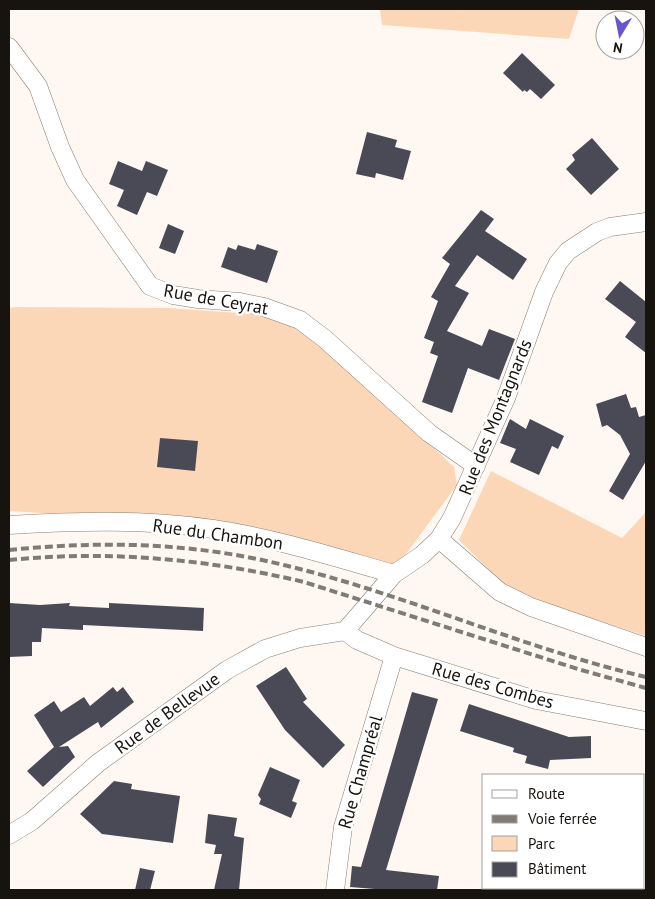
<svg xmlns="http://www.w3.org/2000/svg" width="655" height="899" font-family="'PT Sans',sans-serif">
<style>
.green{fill:#fcd7b7}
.building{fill:#4a4a56}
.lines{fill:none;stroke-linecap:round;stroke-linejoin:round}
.street-casing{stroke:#8a7f75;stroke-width:19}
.street{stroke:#fff;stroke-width:18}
.rail{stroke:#817b76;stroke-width:4;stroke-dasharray:8 4;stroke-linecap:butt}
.labels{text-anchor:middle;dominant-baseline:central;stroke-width:5;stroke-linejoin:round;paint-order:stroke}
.street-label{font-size:18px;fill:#17130f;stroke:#fff}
</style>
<rect width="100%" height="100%" fill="#fff7f1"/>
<path class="green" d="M380,9H579L569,39L382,25Z
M16,307L168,308L268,315L302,330L356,376L454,467L457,485L397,566L198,523L9,511V308Z
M491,471L622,538L646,512V636L551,605L503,584L459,540Z"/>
<path class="building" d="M522,53L555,85L541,99L530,89L527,92L524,90L523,92L503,73Z
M367,132L397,140L395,147L411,151L403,180L376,173L375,178L356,174Z
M592,138L619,169L591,195L566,169L575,160L572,155Z
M118,161L142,171L146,161L168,170L157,196L147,192L137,215L117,206L124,190L109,184Z
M481,210L494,219L485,231L527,259L513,280L477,255L455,286L469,293L447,331L482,346L489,329L515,339L499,380L468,368L452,413L422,402L438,356L430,353L434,342L424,338L438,301L431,297L450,264L442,258Z
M168,224L184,231L175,254L159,248Z
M257,244L278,251L267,283L221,267L228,247L236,250L238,245L255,250Z
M620,281L646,302V353L625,337L636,322L605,299Z
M626,394L631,408L636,407L639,417L646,415V461L623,500L609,491L630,454L620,435L607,425L602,427L596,404Z
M510,419L526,429L530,419L564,436L558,449L552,446L539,475L510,462L516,449L500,443Z
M160,438L198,441L195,471L157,467Z
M9,603L40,605L70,603L69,606L109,608V603L204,608L203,631L83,625V630L42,628L41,642H32V656L9,657Z
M286,667L307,699L303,702L345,745L323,768L285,730L256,686Z
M113,687L117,692L123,687L134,702L101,728L98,722L59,747L68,746L75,757L43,787L27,771L54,747L34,715L54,701L61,712L84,697L90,706Z
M412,692L438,699L386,870L439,876L437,890H387L350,887L352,866L361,867Z
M469,704L569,737L591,736V758L550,760L548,769L525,763L527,756L513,752L514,748L460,731Z
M270,767L300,780L292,801L297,803L291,818L259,804L261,799L258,795Z
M114,781L132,784L131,789L180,796L173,843L102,834L80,814Z
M208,814L237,818L234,836L244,838L239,890H214L222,854H214L216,845L205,843Z
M140,868L155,871L150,890H135Z"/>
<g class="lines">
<defs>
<path id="street" d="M9,47L38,86L60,147L75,180L150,286L173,295L198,299L240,302L264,307L300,320L325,339L429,433L476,466
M9,525C77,521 146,519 213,529C275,538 334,557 394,574
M439,539L500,592L531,607L646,647
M345,631L394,574L422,555L439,539L452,518L506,398L544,292L558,263L568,251L597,232L610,227L646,222
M345,631L357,640L394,656L536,700L646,721
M9,835L32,821L98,763L227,670L265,649L300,638L345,631
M335,890L343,827L394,656"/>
</defs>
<use href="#street" class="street-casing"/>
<use href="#street" class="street"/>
<path class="rail" d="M9,550C88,542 168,542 247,557C382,583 512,646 646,677
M9,560C109,550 207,559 304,582L581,670L646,688"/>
</g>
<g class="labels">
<g class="street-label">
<text transform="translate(216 299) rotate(10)">Rue de Ceyrat</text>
<text transform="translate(495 417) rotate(-68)">Rue des Montagnards</text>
<text transform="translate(218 534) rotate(8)">Rue du Chambon</text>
<text transform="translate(493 685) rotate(16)">Rue des Combes</text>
<text transform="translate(167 713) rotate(-36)">Rue de Bellevue</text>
<text transform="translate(360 772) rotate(-74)">Rue Champréal</text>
</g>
</g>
<rect width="655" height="899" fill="none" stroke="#17130f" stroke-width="20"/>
<rect x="482" y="774" width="162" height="115" fill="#ffffff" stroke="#a2a19f"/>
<rect x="492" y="790" width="25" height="8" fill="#ffffff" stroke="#a2a19f"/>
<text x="528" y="799" font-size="15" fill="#17130f">Route</text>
<rect x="492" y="815" width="25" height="8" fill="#817b76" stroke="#a2a19f"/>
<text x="528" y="824" font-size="15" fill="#17130f">Voie ferrée</text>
<rect x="492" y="836" width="25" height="15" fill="#fcd7b7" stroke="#a2a19f"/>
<text x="528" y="849" font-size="15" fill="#17130f">Parc</text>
<rect x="492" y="862" width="25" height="15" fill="#4a4a56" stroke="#a2a19f"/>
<text x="528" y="874" font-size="15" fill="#17130f">Bâtiment</text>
<g transform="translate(620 35) rotate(190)"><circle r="24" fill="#ffffff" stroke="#a2a19f"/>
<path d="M0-4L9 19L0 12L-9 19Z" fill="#6856cf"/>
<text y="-8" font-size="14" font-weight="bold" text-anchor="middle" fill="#17130f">N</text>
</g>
</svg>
